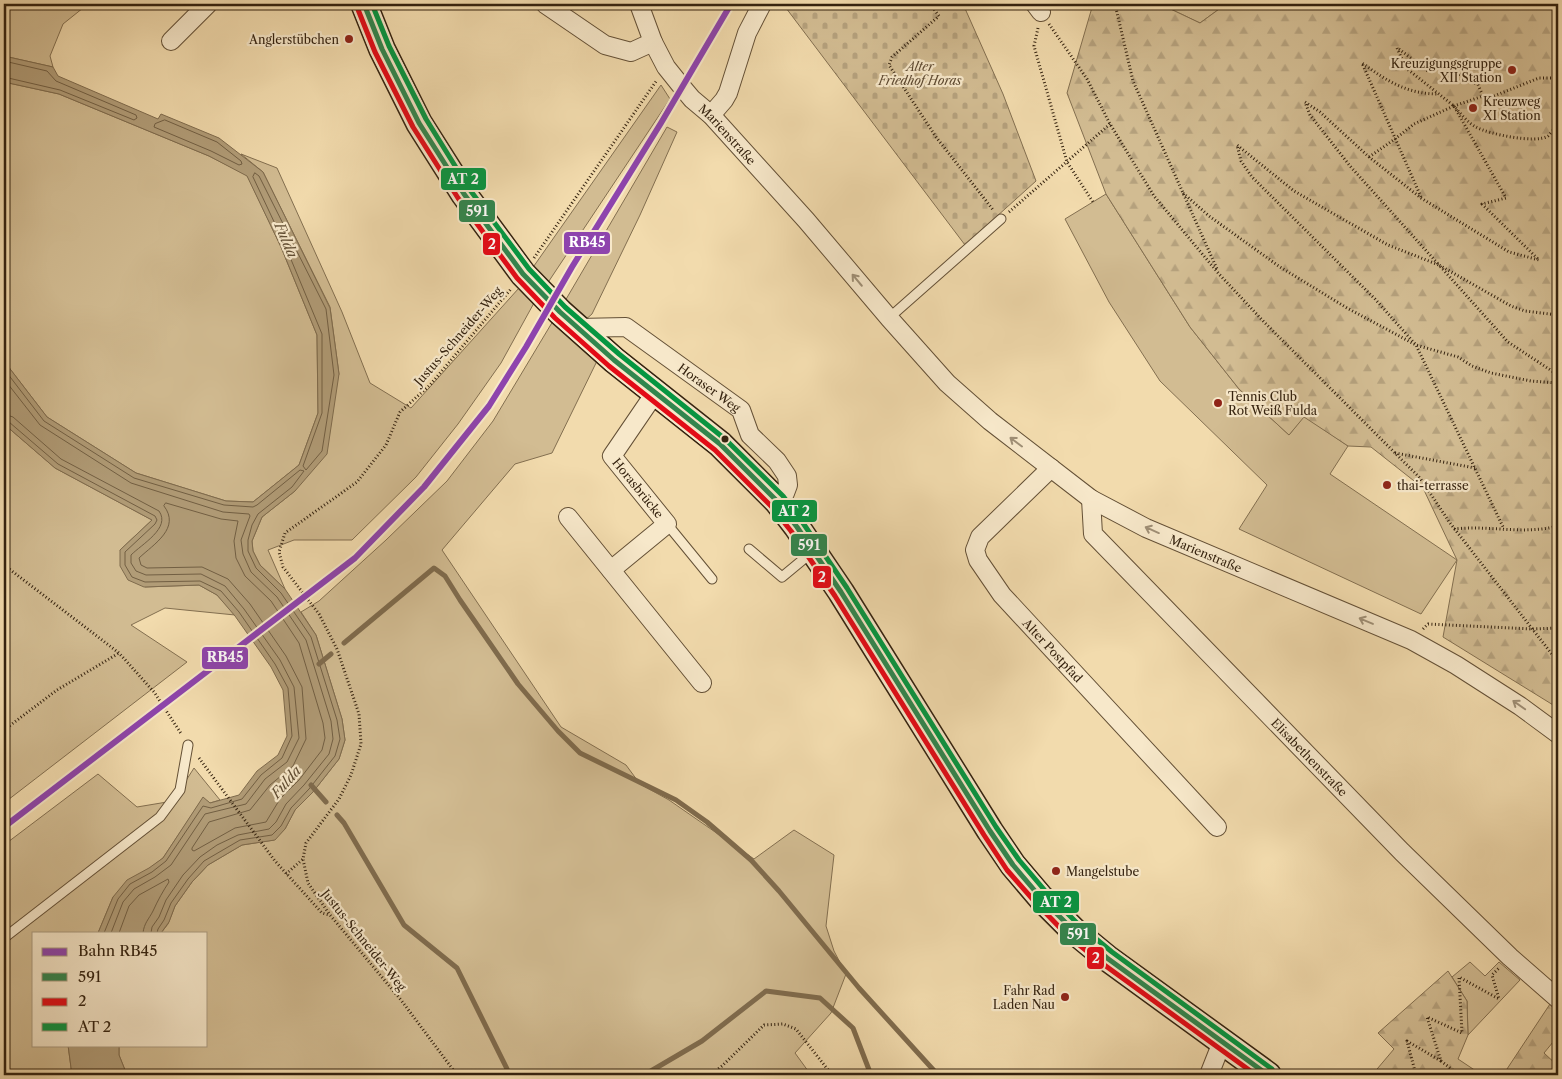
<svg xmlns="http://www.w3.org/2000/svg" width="1562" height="1079" font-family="'Libre Caslon Text',serif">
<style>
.grass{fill:#d2bc92;stroke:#836f50}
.forest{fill:url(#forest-firs);stroke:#836f50}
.cemetery{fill:url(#cemetery-stones);stroke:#836f50}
.water{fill:#b19c77;stroke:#7f6b4d}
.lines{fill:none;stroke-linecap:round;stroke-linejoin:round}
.shore{stroke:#725f43;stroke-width:1}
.stream{stroke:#7f6b4d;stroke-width:5}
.service-casing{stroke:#645036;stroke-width:11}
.minor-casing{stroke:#645036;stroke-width:20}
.secondary-casing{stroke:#34220f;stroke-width:28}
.path{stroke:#34220f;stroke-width:3;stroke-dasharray:1 2.5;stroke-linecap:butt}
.service{stroke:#f7e8ca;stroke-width:9}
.minor{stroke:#f7e8ca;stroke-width:18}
.secondary{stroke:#f7e8ca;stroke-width:25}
.bus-1-casing{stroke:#f7e8ca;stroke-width:9}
.bus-2-casing{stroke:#f7e8ca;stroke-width:9}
.bus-3-casing{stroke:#f7e8ca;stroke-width:9}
.bus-1{stroke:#31864e;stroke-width:5}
.bus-2{stroke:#e30b17;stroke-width:5}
.bus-3{stroke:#059641;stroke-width:5}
.rail-1-casing{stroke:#f7e8ca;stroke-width:10}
.rail-1{stroke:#8e44ad;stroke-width:6}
.oneway{stroke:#9f8f76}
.poi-dot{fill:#8f2418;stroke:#f7e8ca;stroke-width:2}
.bus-dot{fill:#34220f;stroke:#f7e8ca;stroke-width:2}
.labels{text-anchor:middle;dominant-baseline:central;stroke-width:4.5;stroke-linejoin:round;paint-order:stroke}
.poi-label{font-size:12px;fill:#34220f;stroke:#f7e8ca;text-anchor:start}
.park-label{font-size:12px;font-style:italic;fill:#5c4830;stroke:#f7e8ca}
.street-label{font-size:12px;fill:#34220f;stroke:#f7e8ca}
.water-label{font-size:14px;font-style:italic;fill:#604d33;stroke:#f7e8ca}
.line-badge{stroke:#f7e8ca;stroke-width:2}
.badge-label{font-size:14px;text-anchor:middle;font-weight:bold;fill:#fff}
</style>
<defs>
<pattern id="forest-firs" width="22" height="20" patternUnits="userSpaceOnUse" patternTransform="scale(1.25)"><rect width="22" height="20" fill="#d2bc92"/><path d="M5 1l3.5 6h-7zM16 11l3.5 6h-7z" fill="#b5a17d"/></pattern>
<pattern id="cemetery-stones" width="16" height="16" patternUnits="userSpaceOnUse" patternTransform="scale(1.25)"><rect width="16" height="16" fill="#d2bc92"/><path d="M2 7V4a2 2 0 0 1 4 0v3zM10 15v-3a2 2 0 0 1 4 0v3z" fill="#b5a17d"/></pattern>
</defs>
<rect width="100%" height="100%" fill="#f2dbad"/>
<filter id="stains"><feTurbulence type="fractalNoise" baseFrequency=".004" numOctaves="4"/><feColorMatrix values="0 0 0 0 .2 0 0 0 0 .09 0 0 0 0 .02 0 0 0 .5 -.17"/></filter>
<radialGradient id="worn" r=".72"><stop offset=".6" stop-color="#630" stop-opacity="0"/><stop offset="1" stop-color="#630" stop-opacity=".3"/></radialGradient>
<path class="grass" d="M4,4H88L63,24L50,56L53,67L4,56Z
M1160,4H1226L1200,23Z
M4,82L59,94L209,156L247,175L281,247L317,335L318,413L299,465L253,502L226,501L136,473L47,417L4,361Z
M661,85L670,99L545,287L529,273Z
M667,127L677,132L640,215L592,314L584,321L565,301Z
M241,154L277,168L342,312L370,383L411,408L519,288L534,303L501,363L458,424L416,477L352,540H294L268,550L285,589L260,565L253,551L252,541L262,517L295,491L339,374L330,307L263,172Z
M1106,194L1190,327L1239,389L1289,435L1304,416L1348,446L1330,474L1457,560L1421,614L1239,529L1267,485L1160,381L1109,302L1065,219Z
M553,321L597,361L552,453L515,464L442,550L561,727L626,765L640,784L669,800L754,859L794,830L834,855L826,926L834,951L846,974L831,1013L795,1053L811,1075H127L119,1055V1045H206V933H161L168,924L175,906L192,882L208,865L242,845L274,840L285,829L295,810L313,792L339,759L345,740L342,719L316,635L301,612L319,601L386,540L447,481L493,421Z
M4,424L55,468L152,520L120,550L145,587L199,585L217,595L235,615L165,608L131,625L187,662L4,803Z
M194,768L220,800L210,803L203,798L163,858L113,897L98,933H34V1045H68L72,1075H4V1051L9,1037L4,1031V845L98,774L137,807L173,801Z
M1470,962L1485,976L1499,962L1520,980L1468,1035L1467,1001L1452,977Z"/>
<path class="forest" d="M1093,4H1160L1200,23L1226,4H1554L1558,5V708L1443,637L1457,560L1423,488L1371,447L1348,446L1304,417L1289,435L1239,389L1190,327L1106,194L1067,93Z
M1448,971L1467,1001L1468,1035L1458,1059L1482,1075H1372L1394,1049L1378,1033Z
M1550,1004L1558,1010V1036L1544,1053L1558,1066V1075H1503Z"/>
<path class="cemetery" d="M783,4H963L1003,94L1036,181L965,245Z"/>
<path class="water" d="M4,56L53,67L58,76L158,119L161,114L219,138L263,172L330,308L339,374L327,454L295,491L262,517L252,541L253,551L260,565L285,589L316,635L342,719L345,740L339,759L313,792L295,810L285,829L275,840L242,845L208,865L192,882L175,906L169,922L161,933H98L113,897L127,880L149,868L163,858L203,797L210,803L239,795L257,771L278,755L287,736L283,690L271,667L235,616L217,595L199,585L144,587L128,580L120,566V550L152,520L55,468L4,424V361L47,417L136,473L226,501L253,502L299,465L318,413L317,335L281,247L247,176L209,156L59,94L4,82Z
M68,1045H119V1055L127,1075H72Z"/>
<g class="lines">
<path class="shore" d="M4,61L47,71L56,81L136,115L137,118L134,120L60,90L4,77
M165,120L217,142L241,161L242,164L239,165L211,151L154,127L155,124Z
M255,173L259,176L326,309L334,375L322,451L306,470L303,466L322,413V334L285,245L253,177Z
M4,369L44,421L134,478L224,505L253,507L257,505L300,470L304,471L292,487L258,514L252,525L248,540V551L256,568L281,593L311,637L337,720L340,739L335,756L309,789L291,808L281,826L272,835L240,840L204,861L188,879L171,903L164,920L158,929L157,933
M4,379L40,425L131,483L223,512L249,514L250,516L241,540L243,554L251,572L277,597L306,640L331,721L333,739L329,754L304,785L286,804L276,822L269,829L238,835L217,845L200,857L183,875L166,900L159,917L152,927L151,933
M4,414L13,417L61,459L159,511C171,528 142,544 131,555V563L136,571L146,575L201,574L225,586L244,609L280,660L294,687L299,738L287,762L265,779L246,804L205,814L171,865L155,877L134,889L123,902L111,933
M4,421L9,422L58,464L155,516L157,520L155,524L125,552V565L132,577L145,582L200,581L221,591L239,612L275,664L288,688L292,736L282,758L261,775L242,799L211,808L203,806L166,861L152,872L130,884L118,899L104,933
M166,503L221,519L238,521L234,541L236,558L245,576L271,601L299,643L323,723L325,738L322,750L299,780L280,799L266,822L235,828L194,851L192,850V848L209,822L250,810L270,785L293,766L306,739L302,687L286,656L250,604L228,579L202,567L147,568L141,565L139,558C154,544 181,528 164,506Z
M119,933L129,906L139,895L168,879L169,882C163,891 158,900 153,911C149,919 144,923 143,933"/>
<path class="stream" d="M344,643L434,568L445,576L460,600L518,684L558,731L580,753L676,800L707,822L751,860L779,891L859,988L938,1075
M319,664L331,654
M311,785L326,802
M337,815L344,823L404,925L457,968L510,1075
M644,1075L702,1041L766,991L820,998L853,1028L871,1075"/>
<defs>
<path id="service" d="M889,318L1001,219
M667,524L712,579
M749,549L782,577L811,553
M4,938L160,817L180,790L188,745"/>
<g id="minor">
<path d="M545,4L605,45L631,52L653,42"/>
<path id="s1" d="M639,4L653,42L666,67L682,87L692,99L711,115L806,220L889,318L947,383L990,421L1091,499L1146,528L1411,640L1456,665L1520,706L1558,734"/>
<path d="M1035,4L1041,12"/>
<path d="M171,41L208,4"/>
<path d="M711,115L724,100L728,93L747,33L762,4"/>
<path id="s2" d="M578,328L626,327L741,410L750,435L777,461L787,476L788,485L785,493L777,501"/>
<path id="s3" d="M1051,468L980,537L975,550L978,560L1002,595L1217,827"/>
<path id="s4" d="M1091,499L1093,534L1402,852L1510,957L1558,999"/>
<path d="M568,517L702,683"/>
<path d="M611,570L667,524L612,456L655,393"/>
<path d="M1209,1075L1222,1042"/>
</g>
<path id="secondary" d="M364,4L382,49L419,123L464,194L523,274L560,312L614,360L720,444L777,501L797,527L841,592L990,831L1013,865L1041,898L1073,930L1107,958L1268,1075"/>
</defs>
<use href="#service" class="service-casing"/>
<use href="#minor" class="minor-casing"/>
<use href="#secondary" class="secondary-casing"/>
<path class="path" d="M930,4L939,16L892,57L889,65L936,137L994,211
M1115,4L1133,81L1217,269
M1049,24L1087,79L1110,124L1154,196L1219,274L1265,323L1420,478L1450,523L1558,662
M1038,28L1034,46L1067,162L1093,202
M1397,48L1406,68L1454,106L1506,198L1482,204L1539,260L1509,252L1421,198L1369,157L1320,112L1305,102L1310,115L1350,166L1439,265L1388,245L1294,191L1237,145L1241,161L1252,177L1375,299L1416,345L1504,529
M1399,49L1429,72L1442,64L1478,85L1483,96
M1558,78H1539L1494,96H1483L1454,106C1460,113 1468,123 1476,127C1488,134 1536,144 1548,136C1551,133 1555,128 1558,125
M1369,157L1395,139L1414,124L1454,106
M1183,193L1209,216L1280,267L1347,308L1416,345L1458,357L1472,366L1491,373L1531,381L1558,383
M1421,197L1362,63C1387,81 1407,94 1438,94
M1009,212L1110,124
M534,258L657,80
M1558,315L1525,311L1511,306L1439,265L1508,342L1558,375
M1395,453L1475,468
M1454,529C1489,525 1524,535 1558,526
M4,565L119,653L154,692L182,735
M1423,629L1428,624L1532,629L1558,628
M4,730L57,690L119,653
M199,758L275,861L322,913L330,915
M286,874L303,859
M1441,1061L1459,1075
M457,1075L401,1000L330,915L308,883L303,859L306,843L339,799L351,775L361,744L359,714L337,649L319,614L283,567L279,552L285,533L357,482L386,445L400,412L430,385L511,289
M710,1075L722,1066L764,1025L783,1024L796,1029L832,1075
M1416,1075L1407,1041L1441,1061L1427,1017L1462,1033L1459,977L1499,999L1492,975L1499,968"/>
<use href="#service" class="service"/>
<use href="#minor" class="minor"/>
<use href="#secondary" class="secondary"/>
<defs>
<path id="bus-1" d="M364,4L382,49L419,123L464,194L523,274L560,312L614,360L720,444L777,501L797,527L841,592L990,831L1013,865L1041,898L1073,930L1107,958L1268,1075"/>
<path id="bus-2" d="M357,7L375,52L413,127L458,198L517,278L555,318L609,366L715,450L771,506L791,531L835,596L984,835L1007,870L1036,903L1068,936L1103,964L1256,1075"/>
<path id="bus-3" d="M372,4L389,46L426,119L470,190L529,269L565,307L619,354L725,439L783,496L803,523L847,588L996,827L1019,860L1047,893L1078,924L1112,952L1272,1069"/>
</defs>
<use href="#bus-1" class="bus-1-casing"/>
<use href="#bus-2" class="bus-2-casing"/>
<use href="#bus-3" class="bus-3-casing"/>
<use href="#bus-1" class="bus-1"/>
<use href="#bus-2" class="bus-2"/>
<use href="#bus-3" class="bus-3"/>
<defs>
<path id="rail-1" d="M4,827L355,558L424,487L489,406L526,347L572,267L661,123L731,4"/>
</defs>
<use href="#rail-1" class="rail-1-casing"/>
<use href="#rail-1" class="rail-1"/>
</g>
<defs><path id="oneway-shaft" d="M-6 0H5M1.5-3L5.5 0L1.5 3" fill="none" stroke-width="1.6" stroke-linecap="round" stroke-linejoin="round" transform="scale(1.25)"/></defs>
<g class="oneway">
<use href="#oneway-shaft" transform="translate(857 280) rotate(-130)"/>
<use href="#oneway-shaft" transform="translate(1016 442) rotate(-143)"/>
<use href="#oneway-shaft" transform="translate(1152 530) rotate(-156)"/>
<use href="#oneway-shaft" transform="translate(1366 621) rotate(-157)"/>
<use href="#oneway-shaft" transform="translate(1519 705) rotate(-145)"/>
</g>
<g class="poi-dot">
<circle cx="349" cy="39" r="5"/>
<circle cx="1512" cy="70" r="5"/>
<circle cx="1473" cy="108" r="5"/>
<circle cx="1218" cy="403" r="5"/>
<circle cx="1387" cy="485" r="5"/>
<circle cx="1056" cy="871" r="5"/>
<circle cx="1065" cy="997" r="5"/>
</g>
<circle class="bus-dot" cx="725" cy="439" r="4.5"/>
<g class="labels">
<g class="poi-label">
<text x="339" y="39" text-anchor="end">Anglerstübchen</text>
<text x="1502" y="63" text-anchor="end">Kreuzigungsgruppe<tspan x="1502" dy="14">XII Station</tspan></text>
<text x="1483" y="101">Kreuzweg<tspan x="1483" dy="14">XI Station</tspan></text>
<text x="1228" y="396">Tennis Club<tspan x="1228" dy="14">Rot Weiß Fulda</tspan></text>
<text x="1397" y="485">thai-terrasse</text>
<text x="1066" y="871">Mangelstube</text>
<text x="1055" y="990" text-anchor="end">Fahr Rad<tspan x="1055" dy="14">Laden Nau</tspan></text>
</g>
<g class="park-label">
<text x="920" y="66">Alter<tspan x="920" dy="14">Friedhof Horas</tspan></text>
</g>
<g class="street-label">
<text stroke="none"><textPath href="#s1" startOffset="160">Marienstraße</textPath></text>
<text transform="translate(458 336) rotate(-49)">Justus-Schneider-Weg</text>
<text stroke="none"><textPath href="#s2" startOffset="151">Horaser Weg</textPath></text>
<text transform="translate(638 488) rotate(51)">Horasbrücke</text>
<text stroke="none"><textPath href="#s1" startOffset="804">Marienstraße</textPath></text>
<text stroke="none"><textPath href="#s3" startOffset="241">Alter Postpfad</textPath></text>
<text stroke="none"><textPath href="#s4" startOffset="346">Elisabethenstraße</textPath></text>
<text transform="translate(364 940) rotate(51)">Justus-Schneider-Weg</text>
</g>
<g class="water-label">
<text transform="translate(286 240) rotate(67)">Fulda</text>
<text transform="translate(286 782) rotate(-49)">Fulda</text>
</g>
</g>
<g class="line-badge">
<rect x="440" y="167" width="47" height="24" rx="5" fill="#059641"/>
<rect x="458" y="199" width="38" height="24" rx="5" fill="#31864e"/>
<rect x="563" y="231" width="48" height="24" rx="5" fill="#8e44ad"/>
<rect x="482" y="232" width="19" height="24" rx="5" fill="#e30b17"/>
<rect x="771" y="499" width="47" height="24" rx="5" fill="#059641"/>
<rect x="790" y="533" width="38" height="24" rx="5" fill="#31864e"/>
<rect x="812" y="565" width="20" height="24" rx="5" fill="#e30b17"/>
<rect x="201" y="646" width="48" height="24" rx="5" fill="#8e44ad"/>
<rect x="1032" y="890" width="48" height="24" rx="5" fill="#059641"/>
<rect x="1059" y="922" width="38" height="24" rx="5" fill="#31864e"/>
<rect x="1086" y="946" width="19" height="24" rx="5" fill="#e30b17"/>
</g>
<g class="badge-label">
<text x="463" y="184">AT 2</text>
<text x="477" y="216">591</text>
<text x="587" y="247">RB45</text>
<text x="492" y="249">2</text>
<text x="794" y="516">AT 2</text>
<text x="809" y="550">591</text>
<text x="822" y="582">2</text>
<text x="225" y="662">RB45</text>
<text x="1056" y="907">AT 2</text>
<text x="1078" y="939">591</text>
<text x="1096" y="963">2</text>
</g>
<rect width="1562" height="1079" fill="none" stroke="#f2dbad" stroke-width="20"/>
<rect x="5" y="5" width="1552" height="1069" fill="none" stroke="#34220f" stroke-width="2.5"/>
<rect x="10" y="10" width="1542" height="1059" fill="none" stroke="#34220f"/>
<rect x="32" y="932" width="175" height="115" fill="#f7e8ca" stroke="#a9997f"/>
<rect x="42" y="948" width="25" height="8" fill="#8e44ad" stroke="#a9997f"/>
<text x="78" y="956" font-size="15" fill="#34220f">Bahn RB45</text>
<rect x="42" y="973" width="25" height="8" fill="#31864e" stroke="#a9997f"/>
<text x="78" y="982" font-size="15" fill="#34220f">591</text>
<rect x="42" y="998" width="25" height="8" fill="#e30b17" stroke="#a9997f"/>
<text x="78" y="1006" font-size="15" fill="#34220f">2</text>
<rect x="42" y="1023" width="25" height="8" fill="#059641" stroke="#a9997f"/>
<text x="78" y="1032" font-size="15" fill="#34220f">AT 2</text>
<rect width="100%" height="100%" filter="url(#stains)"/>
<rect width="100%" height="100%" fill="url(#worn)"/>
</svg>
